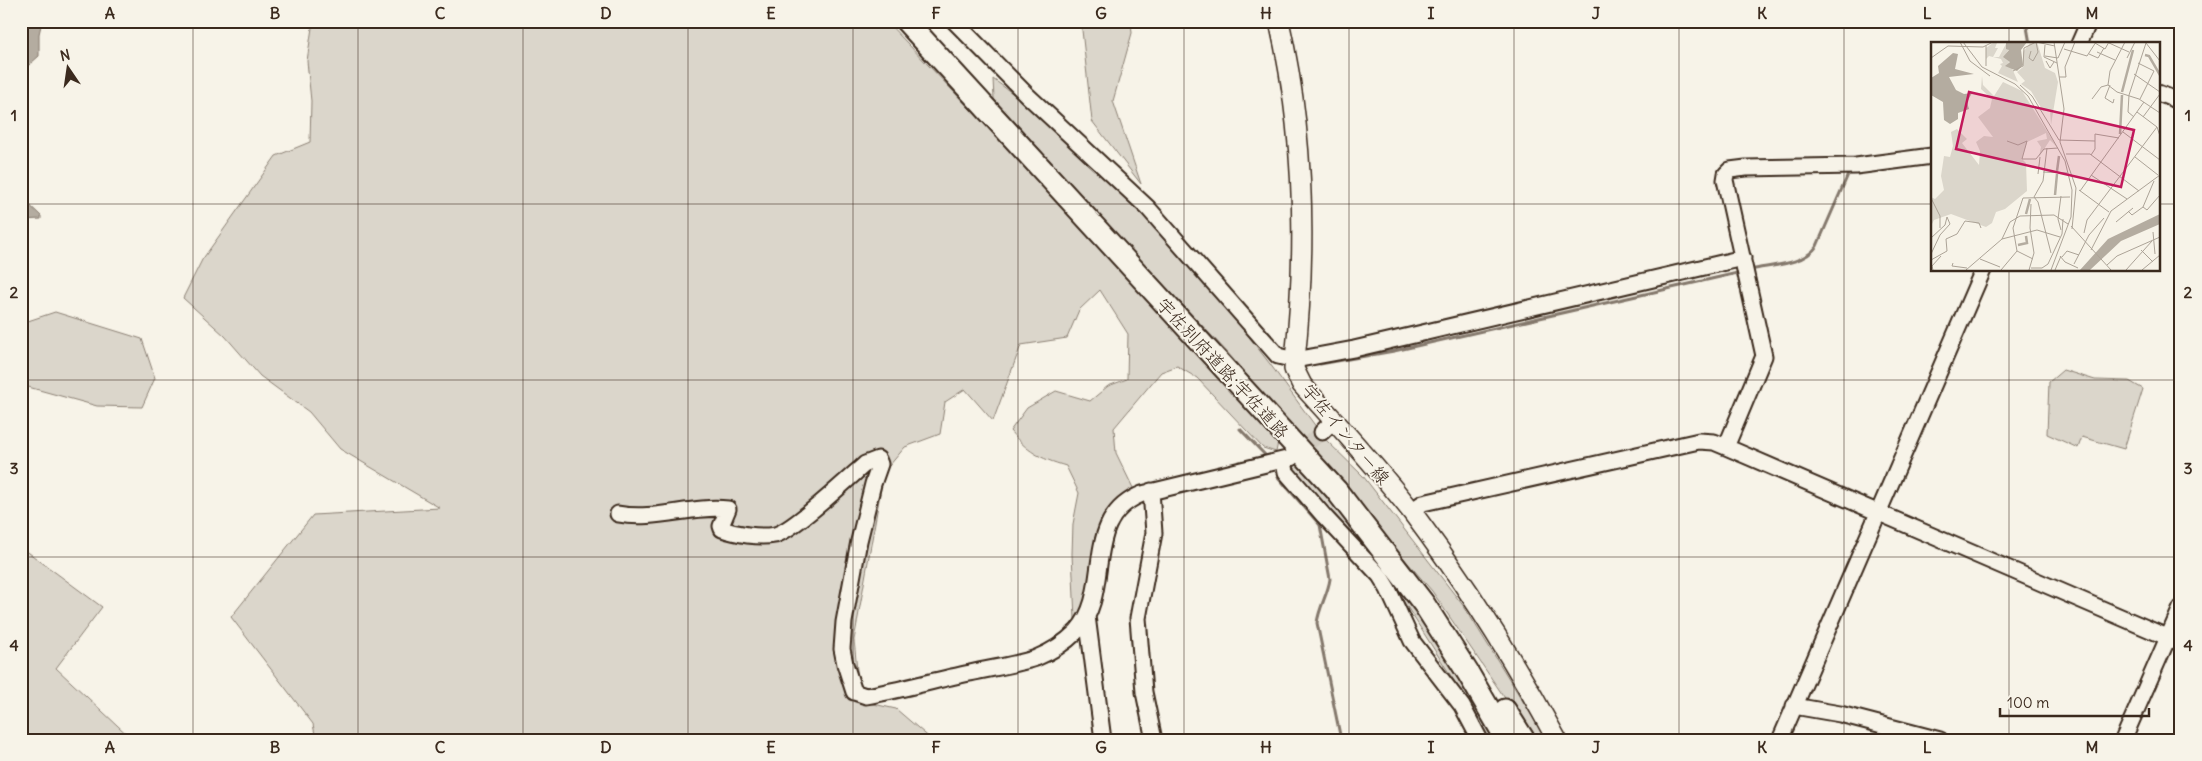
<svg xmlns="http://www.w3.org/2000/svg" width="2202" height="761" font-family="Delius,'Klee One',sans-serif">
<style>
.green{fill:#dbd6cb;stroke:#8b8074}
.water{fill:#b4aca0;stroke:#84786c}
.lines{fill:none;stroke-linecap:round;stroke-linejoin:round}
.stream{stroke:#84786c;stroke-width:3}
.minor-tunnel{stroke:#d1cbc0;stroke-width:15;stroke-dasharray:15 8;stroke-linecap:butt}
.minor-casing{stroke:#3b2a1e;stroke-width:19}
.major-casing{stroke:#3b2a1e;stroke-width:22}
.highway-casing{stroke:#3b2a1e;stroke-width:25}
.minor{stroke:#f7f3e8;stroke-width:15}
.major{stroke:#f7f3e8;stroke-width:19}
.highway{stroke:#f7f3e8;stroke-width:21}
.grid{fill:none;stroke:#3b2a1e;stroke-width:1;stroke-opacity:0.55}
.labels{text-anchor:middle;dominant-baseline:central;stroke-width:4;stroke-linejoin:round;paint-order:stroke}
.street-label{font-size:18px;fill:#3b2a1e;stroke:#f7f3e8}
.inset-river{fill:none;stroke:#b4aca0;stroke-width:2.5}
.inset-road{fill:none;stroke:#aca397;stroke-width:1}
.view{fill:#c2185b;fill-opacity:0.15;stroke:#c2185b;stroke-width:2.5}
.inset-edge{fill:none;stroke:#3b2a1e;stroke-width:2.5}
.neatline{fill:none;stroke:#3b2a1e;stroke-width:2}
.grid-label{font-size:16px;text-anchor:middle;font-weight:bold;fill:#3b2a1e}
</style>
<rect width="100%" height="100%" fill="#f7f3e8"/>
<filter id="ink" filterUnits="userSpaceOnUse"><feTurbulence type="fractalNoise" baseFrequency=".02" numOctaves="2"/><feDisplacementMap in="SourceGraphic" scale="10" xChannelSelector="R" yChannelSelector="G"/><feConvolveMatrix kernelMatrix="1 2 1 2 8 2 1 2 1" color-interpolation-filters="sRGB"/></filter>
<g filter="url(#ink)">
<path class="green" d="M313,21H886L1083,227L1278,442L1276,452L1263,448L1197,378L1177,366L1161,372L1114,428L1116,453L1134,490L1104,515L1086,604L1075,619L1072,554L1073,524L1079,493L1066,466C1039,458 1028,452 1010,431L1027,408L1056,391L1090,401L1108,386L1127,379L1128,334L1100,290L1079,310L1067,338L1021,345L993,421L965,389L945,402L940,434L905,447L884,472L854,640L860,701L896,709L932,740H316L313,724L231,617L313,515L440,508L340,449L309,412L260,376L225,336L183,298L202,260L276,156L310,142L311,101L307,61Z
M1081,21H1131L1132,33L1113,101L1141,184L1092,121Z
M993,79L1102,159L1202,276L1270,364L1325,439L1363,476L1465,608L1547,740H1531L1513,710L1432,591L1227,352L1133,252L994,99Z
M55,312L142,339L155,378L142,407L97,406L21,385V354L28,321Z
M2063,370L2095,380L2129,381L2143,389L2124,449L2082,437L2078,448L2047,434L2049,382Z
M1297,462L1401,584L1497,740H1484L1465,698L1390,580L1293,471Z
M21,547L102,607L56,668L133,740H21Z"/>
<path class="water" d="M21,21H42L39,34V56L21,72Z
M21,197L41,216V219L21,220Z"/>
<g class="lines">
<path class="stream" d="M2026,21L2030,44
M1750,270C1772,265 1804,265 1817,246L1850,170
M1320,364L1394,351L1742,272
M1240,429L1266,456
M1278,477L1320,525L1330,579C1328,594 1319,607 1317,623L1341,740"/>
<path class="minor-tunnel" d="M1292,457L1322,432"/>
<defs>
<path id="minor" d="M954,21L1027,95L1148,208L1278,356L1295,360L1354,349L1743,258
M2079,44L2089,21
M2158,93L2181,102
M1322,432L1334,420
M1726,447L1764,356L1725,180L1726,174L1730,170L1746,168L1856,166L1932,156
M1284,461L1286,472L1324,516L1380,576L1388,589L1412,641L1462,706L1480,740
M1151,491L1154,533L1138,618L1144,692L1154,740
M1411,511L1423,503L1699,441L1714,442L1726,447L2181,643
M618,514C655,521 691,505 728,509L721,526L722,529C736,534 759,538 775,535C794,530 848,479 865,464L878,459L880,464L873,484L859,541L844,622L842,649L845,664L854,692L866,696C901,690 935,680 970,673C991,668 1015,665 1036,658C1051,652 1066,642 1077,631C1114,590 1080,519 1142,494L1291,458
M1087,616L1103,740
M1794,706L1840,714L1940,740
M1780,740L1983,270
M2123,740L2181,608"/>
<path id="major" d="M1279,21C1305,135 1307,253 1294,369L1302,385C1339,426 1378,468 1412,512C1466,584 1514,660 1557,740"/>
<path id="highway" d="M906,21L1336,490L1424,604L1468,673L1507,740
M1505,710L1524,740"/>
</defs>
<use href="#minor" class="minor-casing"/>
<use href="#major" class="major-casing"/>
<use href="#highway" class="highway-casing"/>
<use href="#minor" class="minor"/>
<use href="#major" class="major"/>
<use href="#highway" class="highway"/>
</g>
</g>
<path class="grid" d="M193,21V740M358,21V740M523,21V740M688,21V740M853,21V740M1018,21V740M1184,21V740M1349,21V740M1514,21V740M1679,21V740M1844,21V740M2009,21V44M21,204H1932M2158,204H2181M2009,270V740M21,380H2181M21,557H2181"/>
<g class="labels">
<g class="street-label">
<text transform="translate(1223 368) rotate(47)">宇佐別府道路;宇佐道路</text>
<text transform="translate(1346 434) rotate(50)">宇佐インター線</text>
</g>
</g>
<g transform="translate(1931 42)">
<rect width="229" height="229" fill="#f7f3e8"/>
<path d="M63,0L66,1L64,6H67L62,15H68L76,0L78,7L73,15L79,19L75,24H80L87,40L67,31L71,24L69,22L72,21L70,17L58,14L55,17V6ZM106,0L114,26L124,31L127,40L120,83L119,68L112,69L100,49L90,42L94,39L86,30L92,25V10L99,1ZM51,34L52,43L63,54L72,40L91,49L126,105L119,98L108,115L110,105L106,99L116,97L115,91L96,100L91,117L95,121L96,149L74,167L65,170L61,181L55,185L20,172L3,178L0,184V155L4,157L13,148L10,134L13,114L19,115L22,104L20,90L26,87L36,97L31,101L48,123L49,109L45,100L53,94L62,95L47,75L59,66L61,57L50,47Z" fill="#dbd6cb"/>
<path d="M75,0H96L90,8L92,23L86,29L74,24L79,20L72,15L78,8L75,7ZM22,11L27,12L24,27L43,32L18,35L25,48L33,52L41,51L36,60L38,67L27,71V77L19,82L13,78L12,60L0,53V36L8,31L7,24ZM229,172V182L190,199L159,228H149L177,197Z" fill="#b4aca0"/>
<path class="inset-river" d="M214,13L218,14L229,33M191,50L202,8M189,92L191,53M126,129L128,114M124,153L126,132M95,172L99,157M87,203L96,201L95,194"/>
<path class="inset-road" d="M29,0L39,19L59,34M32,0L51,25L84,42L97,54L134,119L141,148L140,175L120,228M105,0L124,4M123,0L133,67L129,100L145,146L141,187M194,0L179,29L177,43L186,50L208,57L229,71M164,1L174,7L178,0M178,1L198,10M215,1L229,19M114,3L113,15L126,21M55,4V24M133,7L156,14L165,0M166,10L184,18M158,12L167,16L173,6M114,14L127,16L134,0M0,16L17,4L52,5L62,0M196,16L204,0M115,19L119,26L123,20M207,21L223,29L209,57M82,29L92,24L93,6L105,0L107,10L102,19L98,16L100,9M203,32L229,50M128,35H135L134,25L144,0M89,43L101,54L128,98L164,99M179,43L174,56L182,61L183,57M161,57L170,45L177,43M206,70L226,85L229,94M203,75L197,70L198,53L215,1M212,75L229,52M192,90L229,118M76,99L87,103L96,99L91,117H105L113,107L127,106M135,112H159L208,149M160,113L164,107V92L188,96M204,115L227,133M112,130L136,131M107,132L109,115M160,133L196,157M148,148L178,170M149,149L213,60M103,155L107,160L120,211M103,155L112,139L116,106M0,156L9,174V186M212,165L216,168L229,153M197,169L201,173L212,165L223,139M185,180L202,166M140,184L180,228M130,188L127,177L130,154M222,190L224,212M153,191L156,178L226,85M0,196L14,183L16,175L19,182L9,193L0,212M71,197L79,180L89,174L123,173L137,182M160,208L180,169L229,133M210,208L222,220M86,209L102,217M129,214L134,220L147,226M131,215L136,209L148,213M49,217L69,225M0,218L16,209L15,197L26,192L34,179L48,181L50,186M22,221L21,224L36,226M143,222L158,193L173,176M176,223L186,214L229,195M100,226H111L117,222L131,192L132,177M2,228L1,224L10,214M35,228L71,197L106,188L129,195M70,228L86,209L82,186L92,156L139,155M98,228L103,211L99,186L100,162M124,228L130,214M195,228L221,199M211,228L229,213"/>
<path class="view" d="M38,50L203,88L190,145L25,107Z"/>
<rect width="229" height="229" class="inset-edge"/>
</g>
<rect width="2202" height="761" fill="none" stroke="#f7f3e8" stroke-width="55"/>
<g transform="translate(68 68) rotate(347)" stroke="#f7f3e8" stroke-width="4" paint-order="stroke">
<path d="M0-4L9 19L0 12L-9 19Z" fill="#3b2a1e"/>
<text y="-8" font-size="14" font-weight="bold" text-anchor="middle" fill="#3b2a1e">N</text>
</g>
<path d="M2000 708v8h149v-8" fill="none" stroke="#3b2a1e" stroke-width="2.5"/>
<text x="2007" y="708" font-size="15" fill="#3b2a1e" stroke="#f7f3e8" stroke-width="4" paint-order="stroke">100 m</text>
<rect x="28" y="28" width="2146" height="706" class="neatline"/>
<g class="grid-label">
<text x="110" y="19">A</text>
<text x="275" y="19">B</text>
<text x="440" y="19">C</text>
<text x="606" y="19">D</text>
<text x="771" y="19">E</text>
<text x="936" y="19">F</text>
<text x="1101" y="19">G</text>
<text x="1266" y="19">H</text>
<text x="1431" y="19">I</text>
<text x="1596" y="19">J</text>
<text x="1762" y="19">K</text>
<text x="1927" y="19">L</text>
<text x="2092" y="19">M</text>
<text x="14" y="121">1</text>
<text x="2188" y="121">1</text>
<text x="14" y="298">2</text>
<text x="2188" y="298">2</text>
<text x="14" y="474">3</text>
<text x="2188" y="474">3</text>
<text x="14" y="651">4</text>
<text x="2188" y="651">4</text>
<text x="110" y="753">A</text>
<text x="275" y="753">B</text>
<text x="440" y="753">C</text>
<text x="606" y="753">D</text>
<text x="771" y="753">E</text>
<text x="936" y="753">F</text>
<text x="1101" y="753">G</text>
<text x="1266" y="753">H</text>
<text x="1431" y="753">I</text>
<text x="1596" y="753">J</text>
<text x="1762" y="753">K</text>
<text x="1927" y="753">L</text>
<text x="2092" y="753">M</text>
</g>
</svg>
